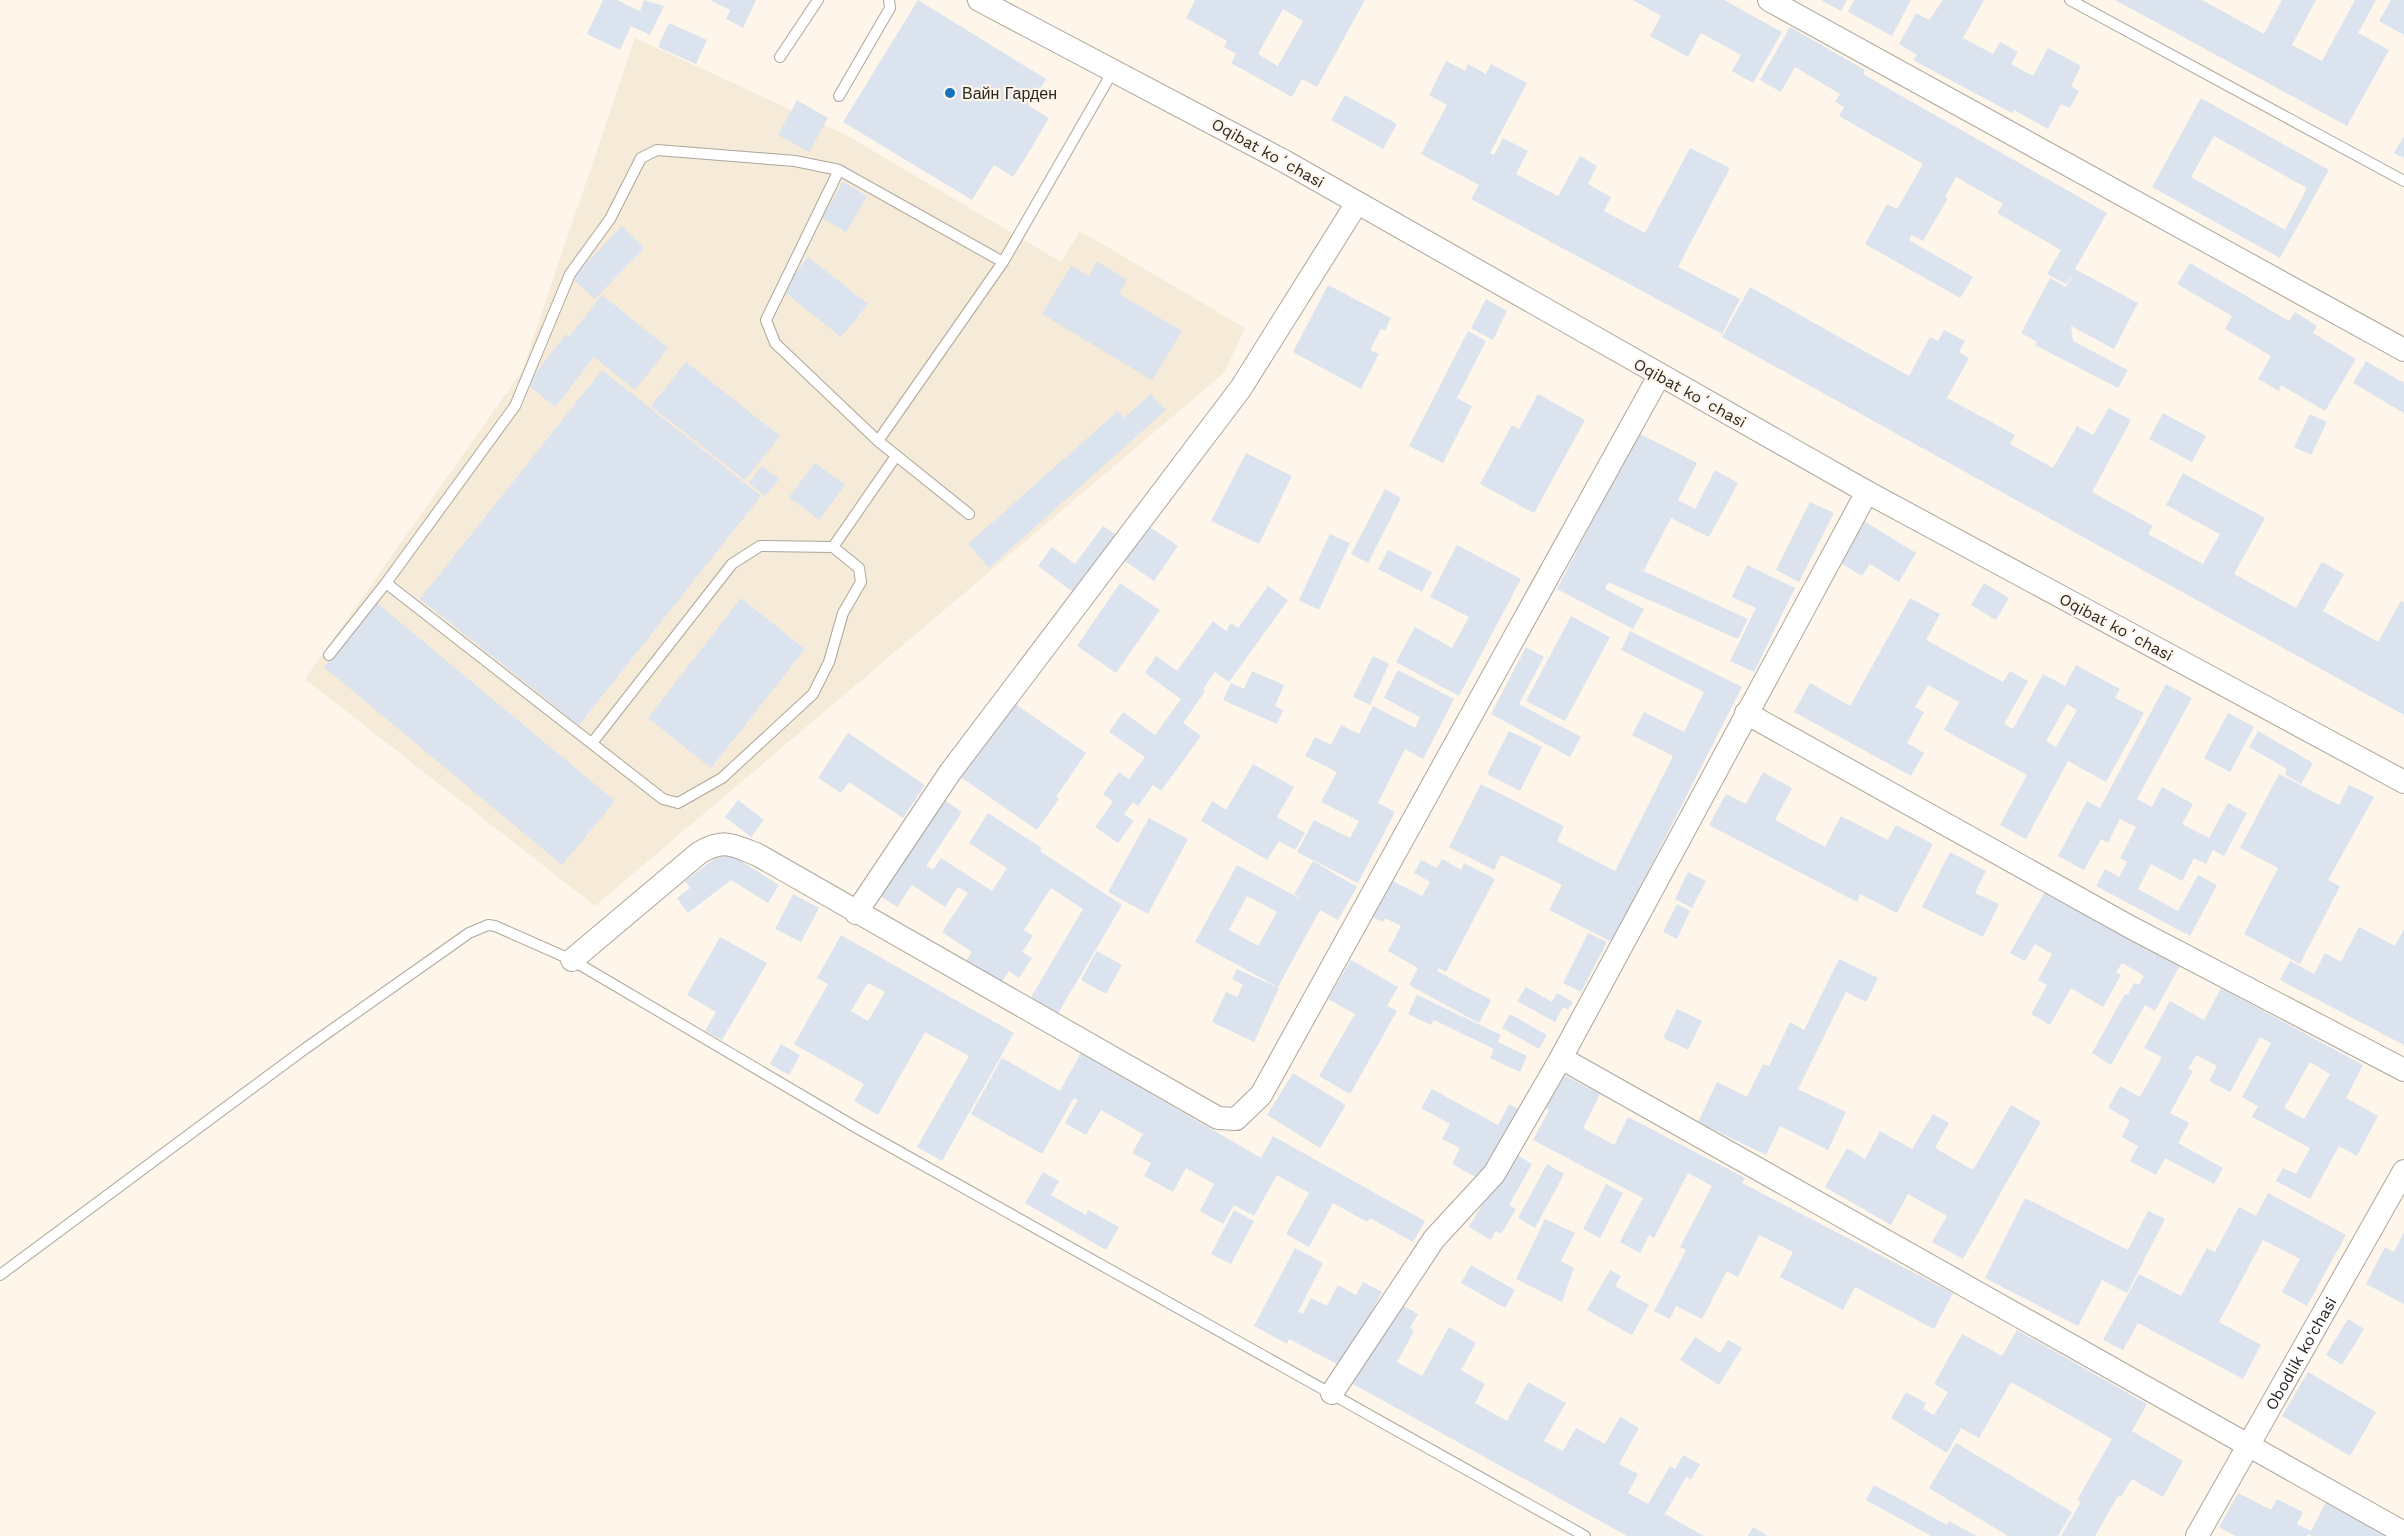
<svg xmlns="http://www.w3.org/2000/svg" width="2404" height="1536" font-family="'Work Sans',sans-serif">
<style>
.built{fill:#f6ead8}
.building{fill:#dae3ee;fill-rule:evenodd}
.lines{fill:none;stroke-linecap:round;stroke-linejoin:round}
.service-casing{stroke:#ada69b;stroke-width:12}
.minor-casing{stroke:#ada69b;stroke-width:24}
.service{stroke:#fff;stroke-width:10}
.minor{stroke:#fff;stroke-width:22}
.poi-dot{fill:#1572be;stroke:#fef6ea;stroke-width:2}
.labels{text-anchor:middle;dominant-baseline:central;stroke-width:4.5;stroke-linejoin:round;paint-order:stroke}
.poi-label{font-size:16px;fill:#2b2824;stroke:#fef6ea;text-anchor:start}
.street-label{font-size:16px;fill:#2b2824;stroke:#fef6ea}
</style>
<rect width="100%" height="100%" fill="#fef6ea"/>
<path class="built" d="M635,38L846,135L1061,262L1080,231L1245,328L1224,373L595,906L305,679L522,371Z"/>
<path class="building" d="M603,0H617L640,11L644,0L664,6L650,35L631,26L620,50L587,34Z
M710,0H756L743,28L726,19L730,10Z
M918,0L1046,79L1029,106L1049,118L1032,147L1013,177L994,165L972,200L843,122Z
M1195,0H1365L1317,87L1302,79L1292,97L1231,63L1236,54L1224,47L1227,41L1186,18ZM1283,9L1303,21L1278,66L1258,54Z
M1633,0H1724L1782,32L1753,83L1732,71L1741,55L1701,33L1688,57L1650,36L1661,16Z
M1821,0H1847L1841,11Z
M1854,0H1911L1892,36L1848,12Z
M1943,0H1984L1963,38L1993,54L2000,42L2018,52L2011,64L2033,76L2048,48L2081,66L2071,86L2079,91L2070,108L2061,104L2048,129L2014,110L2012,113L1913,60L1917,55L1899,44L1916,13L1929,20Z
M2115,0H2202L2264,34L2282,0H2316L2292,45L2322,61L2355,0H2376L2358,33L2389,50L2347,126Z
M2391,0H2404V35L2379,21Z
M669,23L707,40L696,64L658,47Z
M1790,27L1865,70L1863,74L2107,213L2075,269L2138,303L2114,349L2071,326L2073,341L2128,370L2118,388L2035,345L2037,342L2021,333L2050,278L2066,287L2073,274L2066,284L2047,274L2061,250L1997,213L2003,204L1956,177L1945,197L1948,198L1923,241L1912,235L1909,240L1973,277L1960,298L1865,244L1887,204L1897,209L1923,164L1839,116L1844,107L1835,102L1840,94L1795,67L1781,92L1760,80Z
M1446,61L1465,71L1468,64L1486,74L1491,64L1527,83L1490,153L1494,155L1503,138L1528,151L1516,174L1558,196L1580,156L1597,166L1588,184L1611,197L1604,211L1645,233L1690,148L1730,168L1678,267L1740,299L1722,334L1471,199L1479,185L1421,154L1447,105L1429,95Z
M1345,95L1397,124L1383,149L1331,120Z
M2201,98L2329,170L2280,258L2152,187ZM2214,136L2307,188L2285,230L2191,177Z
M797,100L828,118L809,152L778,135Z
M2404,136V158L2394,153Z
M843,182L867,196L846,232L822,218Z
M622,226L644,248L595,299L572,278Z
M808,257L868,304L841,337L782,290Z
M1097,261L1127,280L1119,294L1182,331L1152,380L1042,314L1071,266L1089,276Z
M2190,263L2289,321L2295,312L2317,326L2313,333L2356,359L2325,411L2281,385L2279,391L2258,379L2271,356L2225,329L2232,316L2177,284Z
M1328,285L1391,318L1385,331L1381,329L1370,350L1379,354L1361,389L1293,352Z
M1750,287L1909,376L1930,337L1938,341L1944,330L1965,341L1959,352L1969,358L1947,398L2015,435L2010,444L2053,468L2077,426L2093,435L2109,408L2131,420L2092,492L2153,526L2148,534L2203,564L2220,534L2166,505L2183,473L2265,518L2234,574L2296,608L2322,562L2344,574L2323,611L2378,642L2401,601L2404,603V715L1722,337Z
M602,295L668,348L635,390L594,357L555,407L527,384L566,334L569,337Z
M1486,299L1507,311L1493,340L1471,328Z
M1468,331L1486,341L1457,398L1472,406L1443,463L1409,446Z
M2366,361L2404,383V413L2353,383Z
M686,362L780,436L745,480L651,406Z
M602,370L761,496L579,725L420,599Z
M1151,394L1166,410L989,568L968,544L1118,411L1124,418Z
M1538,394L1585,420L1534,513L1480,484L1512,425L1519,429Z
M2163,413L2206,436L2192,462L2149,439Z
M2310,414L2327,422L2311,455L2294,447Z
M1638,433L1697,463L1678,500L1695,509L1715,470L1738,483L1709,537L1671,518L1644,570L1639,569L1748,619L1738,639L1608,582L1605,589L1644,609L1633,629L1557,589Z
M1246,453L1292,476L1259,544L1211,521Z
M815,463L845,485L819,520L789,497Z
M762,466L779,479L765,496L749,483Z
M1385,489L1401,498L1368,563L1351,554Z
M1810,502L1834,513L1799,582L1776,570Z
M1859,518L1916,553L1899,582L1870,564L1862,576L1834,559Z
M1144,523L1178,546L1154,581L1120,558Z
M1103,526L1117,535L1074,593L1038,566L1052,547L1075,564Z
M1330,534L1350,543L1319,610L1299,600Z
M1457,545L1521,579L1459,696L1396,662L1415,627L1452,648L1469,617L1430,597Z
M1388,550L1432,572L1422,592L1378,569Z
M1747,565L1795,588L1754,672L1730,661L1756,608L1732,597Z
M1120,583L1160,610L1116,673L1077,646Z
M1984,583L2009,598L1996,620L1971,605Z
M1268,586L1288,600L1229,682L1215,672L1203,689L1205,691L1183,723L1201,736L1161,791L1153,785L1138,806L1133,802L1124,814L1134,821L1118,843L1095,827L1113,802L1103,794L1119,772L1129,779L1145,757L1109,732L1123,712L1155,735L1181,699L1145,673L1156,656L1177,671L1213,621L1226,631L1231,623L1238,628Z
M741,598L805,649L711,768L648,718Z
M1910,598L1940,614L1926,640L2003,682L2010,671L2028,681L2004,724L2013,729L2043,674L2065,686L2076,665L2120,689L2115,698L2144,713L2106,782L2068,761L2026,839L2000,825L2027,775L1944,730L1959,702L1928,685L1915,707L1924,712L1907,743L1924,753L1911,776L1794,712L1810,683L1850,706ZM2067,704L2077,710L2056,747L2046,741Z
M377,603L615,801L562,865L324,667Z
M1571,616L1610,637L1565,721L1526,701Z
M1630,631L1742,687L1612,942L1549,910L1562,885L1501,855L1494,870L1449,847L1481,784L1564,826L1557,841L1615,871L1673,756L1632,735L1644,712L1684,732L1704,692L1621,650Z
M1526,647L1544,657L1519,704L1581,737L1570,757L1491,714Z
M1373,656L1389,664L1370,705L1353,697Z
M1398,670L1454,699L1423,759L1405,749L1378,803L1395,812L1358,883L1297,852L1314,820L1350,838L1359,821L1321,802L1337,772L1305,756L1315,737L1331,745L1341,725L1359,734L1373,706L1415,728L1420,717L1384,698Z
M1252,671L1284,685L1275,706L1283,710L1277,724L1223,700L1231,683L1244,689Z
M2166,684L2192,698L2137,799L2152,807L2162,787L2193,804L2182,824L2209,838L2228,803L2247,813L2224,856L2213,850L2206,864L2194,858L2182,881L2151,864L2138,889L2178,911L2198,875L2217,885L2190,936L2096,886L2105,869L2119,877L2127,862L2120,858L2136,827L2120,819L2108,843L2101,839L2084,870L2058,856L2087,801L2100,808Z
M1011,701L1086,753L1056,797L1059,799L1037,830L959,776Z
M2228,713L2254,727L2230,772L2204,758Z
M1509,731L1542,747L1520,791L1487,774Z
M2258,731L2313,763L2301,784L2285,774L2287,769L2249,747Z
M848,733L925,785L903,818L849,782L841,793L818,778Z
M1253,764L1294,787L1277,817L1305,833L1295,850L1279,841L1267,860L1201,821L1212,801L1226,810Z
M1763,772L1792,788L1775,820L1825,847L1841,816L1888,840L1896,825L1933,844L1897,913L1860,894L1857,902L1709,825L1726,794L1746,804Z
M2279,774L2339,805L2349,785L2374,797L2328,880L2340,886L2300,964L2244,934L2278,868L2240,848Z
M938,796L962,812L926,866L933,870L941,858L992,891L1007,868L969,843L988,813L1042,848L1040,851L1122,905L1057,1015L1030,999L1083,909L1051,888L1024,930L1033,936L1022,952L1032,958L1019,978L1009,971L1001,983L966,961L972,952L942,932L968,893L958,887L945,907L912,885L897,907L875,893Z
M738,800L764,820L751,837L725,817Z
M1149,818L1188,839L1148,914L1108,892Z
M725,851L779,885L768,903L731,880L688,913L677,898L690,888L685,881Z
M1950,852L1986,871L1975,893L1999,904L1983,937L1922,907Z
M1442,859L1461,870L1464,863L1495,879L1446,972L1439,968L1437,971L1491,1000L1479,1023L1409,985L1418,968L1388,951L1401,926L1385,918L1383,922L1372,917L1391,880L1422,896L1430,882L1414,873L1421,860L1437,868Z
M1313,861L1357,887L1338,920L1320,910L1278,987L1195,942L1237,865L1301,899L1294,894ZM1247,896L1277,912L1258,946L1229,930Z
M1688,872L1706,881L1692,908L1675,899Z
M2047,888L2181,964L2155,1011L2145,1005L2111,1065L2092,1053L2125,994L2128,995L2134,983L2139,985L2144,976L2122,963L2116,972L2121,975L2103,1007L2071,988L2050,1025L2031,1014L2047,985L2038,980L2052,954L2035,944L2025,961L2010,953Z
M793,894L819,908L801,942L775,929Z
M1677,904L1690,911L1677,939L1663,932Z
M2359,927L2395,946L2404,929V1045L2280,980L2290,961L2314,974L2325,953L2341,962Z
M1588,933L1607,942L1581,992L1563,983Z
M841,935L1014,1033L942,1161L917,1147L969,1056L925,1032L878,1115L854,1101L864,1084L794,1044L828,984L817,978ZM868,983L885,992L868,1021L851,1011Z
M720,937L767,963L722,1040L705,1031L716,1012L687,995Z
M1097,951L1122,965L1106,994L1081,980Z
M1839,959L1878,978L1866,1002L1846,992L1798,1089L1846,1112L1828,1150L1780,1126L1766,1155L1698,1122L1717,1082L1747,1097L1763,1064L1769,1066L1790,1022L1804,1030Z
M1351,960L1398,987L1387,1006L1397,1011L1350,1094L1319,1076L1355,1014L1328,999Z
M1237,969L1279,988L1254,1042L1212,1022L1226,992L1237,997L1243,985L1232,979Z
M1526,987L1552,1002L1557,993L1573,1002L1568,1010L1563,1007L1555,1022L1517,1001Z
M2221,988L2363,1065L2346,1098L2378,1116L2357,1156L2339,1146L2310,1199L2276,1181L2283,1168L2296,1174L2310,1148L2252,1117L2258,1106L2242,1097L2271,1043L2260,1037L2230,1092L2209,1081L2217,1066L2196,1055L2188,1069L2193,1071L2170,1113L2189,1123L2178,1143L2223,1168L2214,1184L2165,1158L2156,1175L2130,1161L2138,1146L2122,1137L2130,1120L2108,1108L2120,1086L2140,1097L2162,1057L2144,1048L2170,1001L2204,1020ZM2310,1062L2330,1074L2304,1119L2284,1108Z
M1417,995L1501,1035L1498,1042L1527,1056L1520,1072L1490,1058L1494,1049L1434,1020L1431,1025L1408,1014Z
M1677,1009L1702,1021L1688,1050L1663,1038Z
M1510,1014L1547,1035L1539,1049L1502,1028Z
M781,1044L800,1055L789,1075L770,1064Z
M1081,1053L1261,1158L1273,1136L1425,1221L1413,1242L1370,1218L1367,1222L1333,1203L1309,1247L1286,1234L1309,1193L1277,1175L1254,1216L1234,1205L1223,1224L1200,1211L1214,1184L1186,1168L1173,1192L1144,1176L1151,1163L1132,1153L1143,1134L1101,1110L1086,1135L1065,1123L1078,1100L1074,1098L1042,1154L971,1114L1002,1058L1060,1091Z
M1293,1073L1346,1105L1320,1148L1267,1115Z
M1562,1074L1600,1094L1583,1128L1614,1145L1628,1117L1745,1178L1742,1183L1953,1293L1934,1329L1855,1287L1843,1310L1780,1277L1793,1252L1759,1235L1738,1277L1727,1271L1702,1319L1676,1306L1670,1319L1654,1311L1686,1250L1680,1247L1712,1186L1688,1173L1654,1238L1649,1235L1640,1253L1620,1242L1643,1198L1533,1140L1549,1110L1545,1108Z
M1432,1089L1498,1125L1509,1104L1523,1112L1485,1182L1452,1164L1460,1148L1442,1139L1450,1124L1421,1108Z
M2011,1105L2041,1122L1963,1259L1932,1242L1947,1216L1908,1194L1891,1225L1825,1187L1847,1148L1865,1159L1880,1131L1912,1149L1933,1114L1949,1123L1935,1148L1973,1170Z
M1513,1152L1532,1164L1509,1205L1516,1209L1501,1234L1496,1231L1491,1240L1469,1227Z
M1547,1164L1564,1174L1535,1228L1518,1218Z
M1043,1172L1059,1181L1051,1195L1086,1215L1088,1210L1119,1227L1106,1250L1025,1203Z
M1606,1184L1623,1193L1600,1238L1583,1229Z
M2268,1193L2346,1235L2307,1306L2282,1292L2300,1259L2263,1240L2219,1322L2261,1345L2243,1379L2138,1323L2123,1350L2103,1340L2139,1274L2181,1296L2207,1248L2215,1252L2239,1207L2256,1216Z
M2025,1198L2128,1250L2148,1211L2165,1219L2127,1293L2102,1280L2078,1326L1985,1278Z
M1234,1210L1254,1221L1231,1264L1211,1254Z
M1545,1219L1575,1233L1561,1261L1574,1268L1562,1302L1516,1279Z
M2404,1232V1304L2366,1284L2385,1247L2394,1252Z
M1295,1248L1323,1263L1298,1312L1303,1314L1311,1298L1327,1306L1338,1285L1356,1295L1363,1282L1382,1292L1343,1367L1289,1339L1287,1344L1254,1326Z
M1471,1265L1515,1290L1505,1308L1461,1283Z
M1610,1270L1621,1276L1615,1286L1649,1305L1632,1335L1587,1310Z
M1398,1303L1418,1314L1410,1328L1414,1331L1397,1362L1422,1376L1449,1327L1476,1343L1461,1370L1485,1384L1475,1403L1507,1421L1528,1382L1566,1403L1544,1441L1563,1451L1576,1428L1605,1444L1620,1417L1639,1428L1619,1464L1638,1474L1628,1493L1648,1504L1670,1466L1675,1469L1683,1455L1700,1464L1691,1480L1686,1477L1665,1514L1704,1536H1627L1353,1384Z
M2348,1319L2364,1329L2342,1365L2326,1355Z
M2017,1330L2147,1404L2132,1431L2183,1461L2163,1497L2132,1479L2121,1497L2118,1496L2095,1536H2061L2081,1502L2077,1500L2112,1439L2011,1382L1979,1438L1961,1428L1947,1453L1891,1418L1906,1392L1926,1403L1923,1409L1934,1415L1948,1392L1934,1384L1962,1334L2002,1356Z
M1695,1337L1720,1353L1728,1340L1742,1348L1719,1385L1680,1360Z
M2308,1372L2376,1412L2350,1456L2282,1416Z
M1956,1443L2072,1512L2058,1536H2008L1929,1488Z
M1874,1485L1947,1525L1949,1521L1977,1536H1931L1866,1500Z
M2238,1493L2271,1510L2277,1499L2303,1512L2297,1524L2311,1531L2328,1498L2399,1536H2312L2308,1534L2307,1536H2236L2219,1527Z
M1753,1527L1768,1536H1748Z"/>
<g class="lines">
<defs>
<path id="service" d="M2070,0L2404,181
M780,57L818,0
M839,96L890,8L889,0
M839,170L766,320L775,343L878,441L969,514
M878,441L1003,262L1113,71
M386,583L663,799L678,803L722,778L813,694L829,662L843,613L861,582L859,568L833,547L896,456
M329,655L386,583L515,406L570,274L610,219L641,158L657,150L795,161L839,170L1003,262
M592,743L732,564L760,546L833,547
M0,1275L306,1048L469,933L488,925L495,926L572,960L857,1128L1585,1536"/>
<g id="minor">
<path d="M979,0L1284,161L1867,492L2404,782"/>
<path d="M1769,0L2404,350"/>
<path d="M1746,713L2132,928L2404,1070"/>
<path d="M856,913L951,771L1241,388L1357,203"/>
<path d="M572,960L699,853C724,838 733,845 758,855L1218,1118L1236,1119L1261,1095L1659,376"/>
<path d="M1561,1058L2404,1533"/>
<path d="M1332,1393L1434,1239L1494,1174L1561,1058L1867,492"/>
<path id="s1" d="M2197,1536L2404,1171"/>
</g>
</defs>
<use href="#service" class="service-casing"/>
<use href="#minor" class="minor-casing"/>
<use href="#service" class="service"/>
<use href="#minor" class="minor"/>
</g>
<circle class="poi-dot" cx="950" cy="93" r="6"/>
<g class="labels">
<g class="poi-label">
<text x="962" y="93">Вайн Гарден</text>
</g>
<g class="street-label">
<text transform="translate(1268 153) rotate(29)">Oqibat koʻchasi</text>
<text transform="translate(1690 393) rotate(29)">Oqibat koʻchasi</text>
<text transform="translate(2116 627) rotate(28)">Oqibat koʻchasi</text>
<text stroke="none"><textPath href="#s1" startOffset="210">Obodlik ko'chasi</textPath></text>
</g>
</g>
</svg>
